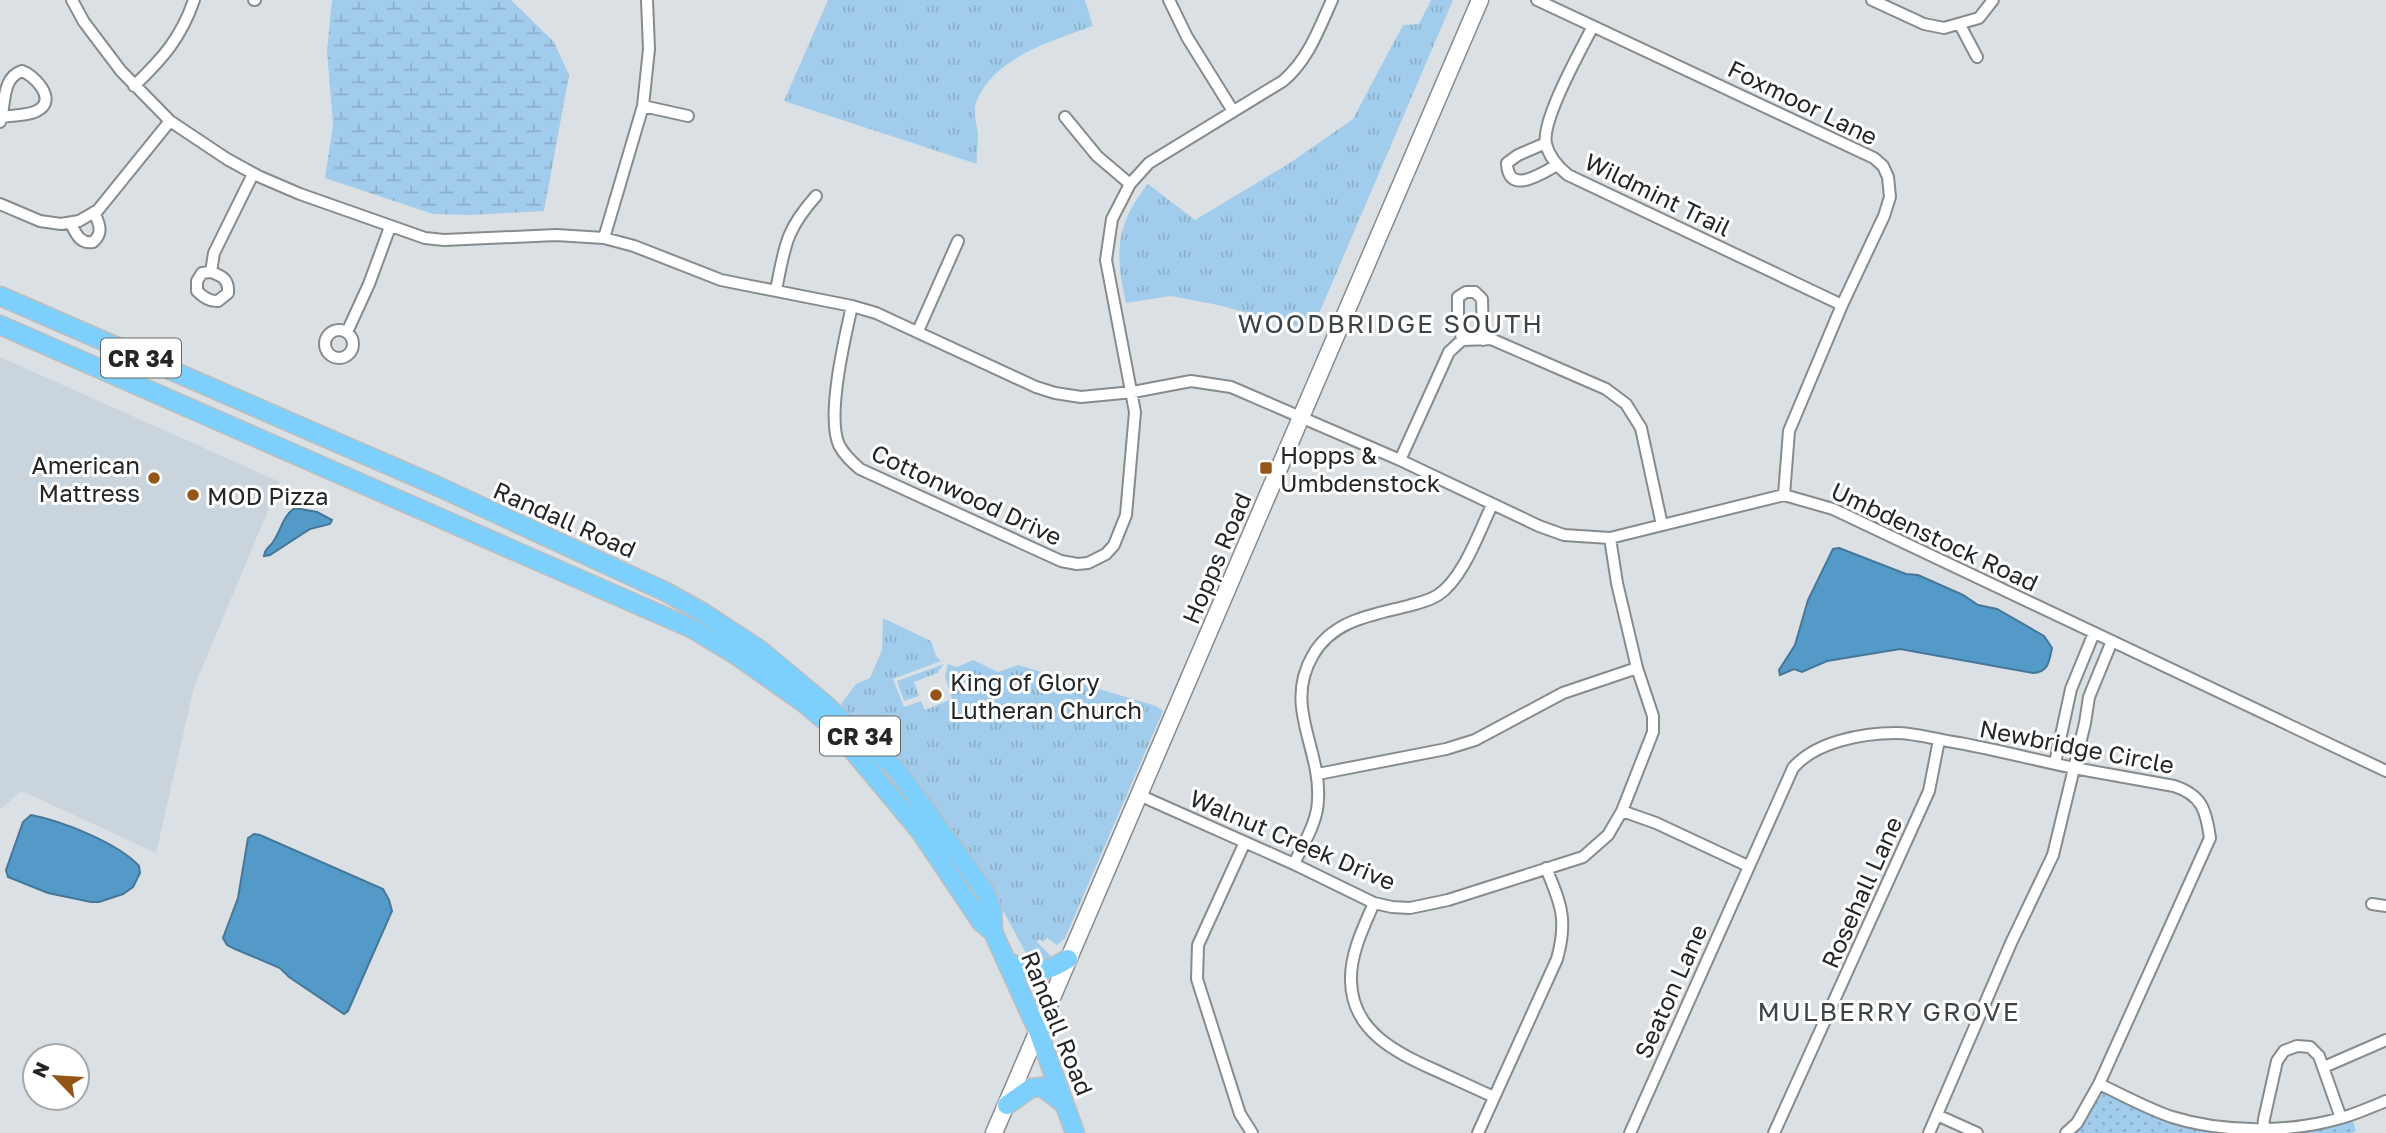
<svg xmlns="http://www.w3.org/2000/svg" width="2386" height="1133" font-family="'Golos Text',sans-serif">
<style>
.built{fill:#c9d4dd}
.grass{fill:url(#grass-tufts)}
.wetland{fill:url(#wetland-marsh)}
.park{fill:url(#park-dots)}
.water{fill:#549ac9;stroke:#457798;stroke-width:2}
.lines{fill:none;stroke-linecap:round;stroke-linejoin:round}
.street-casing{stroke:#868b8e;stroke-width:14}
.secondary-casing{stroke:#868b8e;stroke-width:19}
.primary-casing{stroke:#bdbebe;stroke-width:21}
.street{stroke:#fff;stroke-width:10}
.secondary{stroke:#fff;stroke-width:16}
.primary{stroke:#7dd0fe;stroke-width:18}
.poi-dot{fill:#935618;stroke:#fff;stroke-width:2.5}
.labels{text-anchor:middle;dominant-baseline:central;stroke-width:6;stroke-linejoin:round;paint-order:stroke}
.shield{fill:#fff;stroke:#656667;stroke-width:2}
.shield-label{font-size:23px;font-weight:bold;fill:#232526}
.street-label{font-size:24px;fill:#232526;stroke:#fff}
.poi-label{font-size:24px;fill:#232526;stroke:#fff;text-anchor:start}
.neighbourhood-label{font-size:26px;letter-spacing:2px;fill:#3e4346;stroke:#fff}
</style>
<defs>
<pattern id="grass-tufts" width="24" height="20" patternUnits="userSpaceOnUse" patternTransform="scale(1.75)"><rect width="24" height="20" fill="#a2cceb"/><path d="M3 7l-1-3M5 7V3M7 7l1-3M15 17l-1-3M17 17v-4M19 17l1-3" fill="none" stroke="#8bafc9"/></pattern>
<pattern id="wetland-marsh" width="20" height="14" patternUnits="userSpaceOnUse" patternTransform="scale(1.75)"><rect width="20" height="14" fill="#a2cceb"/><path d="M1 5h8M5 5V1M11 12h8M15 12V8" fill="none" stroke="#8bafc9"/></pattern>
<pattern id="park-dots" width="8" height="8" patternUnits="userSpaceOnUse" patternTransform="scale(1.75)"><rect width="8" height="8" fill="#a2cceb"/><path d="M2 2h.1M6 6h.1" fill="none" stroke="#8bafc9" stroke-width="1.8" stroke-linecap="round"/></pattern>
</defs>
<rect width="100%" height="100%" fill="#dbe0e4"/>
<path class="built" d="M0,357L280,482L194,687L156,853L22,791L0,809Z"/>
<path class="grass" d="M828,0H1085L1093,26C1052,41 995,57 977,100C971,114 978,124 978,137C978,147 976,155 977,164L784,101Z
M1431,0H1453L1312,330L1218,305L1171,296L1126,303C1115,254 1115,225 1148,184L1195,220L1290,163L1353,119L1403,25L1419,24Z
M883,618L931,641L936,656L941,661L893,679L904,707L921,701L925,710L952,699L945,676L948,664L957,667L973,660L998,672L1018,665L1156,706L1163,711L1065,938L1057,945L1047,938L1043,942L1039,939L1037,942L1053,958L1033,966L988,883L936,809L841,704L856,684L870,678L882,650Z
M944,664L937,673L914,682L919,696L904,701L897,681Z"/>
<path class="wetland" d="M332,0H511L554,42L569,75L544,211L471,215L433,214L325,178L333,125L327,51Z"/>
<path class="park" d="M2104,1094L2167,1122L2214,1133H2076L2097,1097Z
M2353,1121L2356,1131L2352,1133H2296L2313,1131Z"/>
<path class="water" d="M295,508L317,512L332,520L330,524L310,529L270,555L264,556C265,548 269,548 273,542C281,531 283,515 295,508Z
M1839,548L1906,574L1918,575L1963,595L1978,605L1997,609L2044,636L2052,648C2049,661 2049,672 2033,673L1900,649L1827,661L1802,672L1794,669L1780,675L1779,670L1795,645L1808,600L1833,549Z
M31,815C62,821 118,843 139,866L140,873L133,887L123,894L99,902H91L48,893L8,877L6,870L23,822Z
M254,834L260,835L383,889L389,900L392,911L348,1011L344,1014L289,977L280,968L235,949L227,945L223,938L238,898L248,838Z"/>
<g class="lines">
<defs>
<path id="street" d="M72,0L84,22L121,71L170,121L227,159L258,176L300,194L425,238L444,240L556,235L604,238L634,246L721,280L852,306L876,313L1036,387L1055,393L1081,397L1133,392L1191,381L1231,387L1400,460L1539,526L1564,535L1610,538L1784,495L1833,509L2386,771
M254,0H255
M1169,0L1187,37L1233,111
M1537,0L1874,158L1883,166L1888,177L1890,197L1884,216L1842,305L1789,431L1784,495
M1872,0L1924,24L1944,28L1979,18L1993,0
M1960,25L1977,57
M1593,26C1581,50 1541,120 1546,144C1549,156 1558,167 1568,175L1842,305
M134,86C163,58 181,38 194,0
M643,106L688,116
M1065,117L1097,156L1130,184
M0,122C6,105 1,78 22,71C34,75 56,98 40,109C31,116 13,115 2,117
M1546,143L1518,155L1507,163C1508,196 1541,174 1557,165
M0,204L40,221L61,224L79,221L98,210L170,121
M71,224C76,234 80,244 93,242C104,233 99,223 94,212
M604,238L643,106L649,49L647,0
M211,272C223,276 229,280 228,293L218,301C210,302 203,297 197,291V281L202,273L211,272L214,253L253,174
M776,290C785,246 785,231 816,196
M852,306C845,337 826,416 839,445C844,455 852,462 860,469L1061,561L1077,564L1088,563L1106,554L1114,545L1126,515L1135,412L1106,260L1112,219L1130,184L1149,163L1283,81C1308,60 1319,29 1332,0
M325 344a14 14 0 1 1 28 0a14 14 0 1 1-28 0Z
M918,331L958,241
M347,332L369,284L390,227
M1462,340L1458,317V297L1466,292H1475L1482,299L1483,340
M1400,460L1449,352L1462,340L1491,339L1606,389L1626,404L1641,428L1662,525
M2055,763L2071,689L2094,633
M1318,774L1446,749L1475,740L1563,693L1637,668
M1139,795L1294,864L1374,903L1392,907L1410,908L1448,900L1583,857L1608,835L1622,811L1653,732V716L1637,668L1617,583L1610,538
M1622,811L1656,823L1748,866
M1245,842L1198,945L1197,979L1240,1114L1252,1133
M1294,864C1303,844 1318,822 1318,799C1321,748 1283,706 1313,655C1333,620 1372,615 1408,606C1418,603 1429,601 1438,595C1463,579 1479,532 1492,505
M1374,903C1364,926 1350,954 1351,981C1352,1031 1395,1052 1435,1070C1455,1079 1474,1088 1494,1097
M2372,904L2386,906
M2324,1067L2386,1040
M2099,1084C2123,1095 2148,1109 2172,1117C2223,1133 2290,1133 2341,1118C2356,1114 2371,1107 2386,1101
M1937,1115L1977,1133
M2263,1131L2264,1119L2277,1061L2284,1051L2297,1046L2310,1047L2319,1056L2341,1118
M1478,1133L1557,959C1568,920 1561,904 1546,868
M1630,1133L1793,768C1815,742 1862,733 1896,733C1916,733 1938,740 1959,743C1998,750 2035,760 2074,768C2107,774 2141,780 2174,786C2202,795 2206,810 2210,838L2099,1084L2077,1123L2066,1133
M1774,1133L1929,791L1939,740
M1929,1133L2011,943L2053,855L2085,723L2089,697L2112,641"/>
<path id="secondary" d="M994,1133L1480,0"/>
<path id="primary" d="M0,296L437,486L666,592L702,612L760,650L820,700L896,769L984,890L992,909L993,932L1038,1031L1075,1133
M0,325L693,629L736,655L804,703L834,728L920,831L981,922L993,932
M1007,962C1036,973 1041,975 1068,959
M1007,1105L1031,1088L1042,1087L1064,1104"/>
</defs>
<use href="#street" class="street-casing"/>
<use href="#secondary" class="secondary-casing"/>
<use href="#primary" class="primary-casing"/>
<use href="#street" class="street"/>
<use href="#secondary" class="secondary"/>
<use href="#primary" class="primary"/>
</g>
<g class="poi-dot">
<rect x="1259" y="461" width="14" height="14" rx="3.5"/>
<circle cx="154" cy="478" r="7"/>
<circle cx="193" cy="495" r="7"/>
<circle cx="936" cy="695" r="7"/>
</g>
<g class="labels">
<g class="shield">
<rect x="101" y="338.5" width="80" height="39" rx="5"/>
<rect x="820" y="716.5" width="80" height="39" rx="5"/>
</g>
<g class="shield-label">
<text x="141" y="358">CR 34</text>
<text x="860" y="736">CR 34</text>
</g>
<g class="street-label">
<text transform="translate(1803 102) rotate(26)">Foxmoor Lane</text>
<text transform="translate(1658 194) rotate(26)">Wildmint Trail</text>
<text transform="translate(967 494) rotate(25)">Cottonwood Drive</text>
<text transform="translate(565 519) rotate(24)">Randall Road</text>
<text transform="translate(1935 536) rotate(25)">Umbdenstock Road</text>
<text transform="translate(1216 558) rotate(-67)">Hopps Road</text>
<text transform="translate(2077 746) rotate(11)">Newbridge Circle</text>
<text transform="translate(1293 839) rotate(23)">Walnut Creek Drive</text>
<text transform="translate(1861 892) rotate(-66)">Rosehall Lane</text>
<text transform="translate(1670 991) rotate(-66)">Seaton Lane</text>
<text transform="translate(1058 1023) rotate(68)">Randall Road</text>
</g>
<g class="poi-label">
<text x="1280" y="454">Hopps &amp;<tspan x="1280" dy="28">Umbdenstock</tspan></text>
<text x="140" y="464" text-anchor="end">American<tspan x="140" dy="28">Mattress</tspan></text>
<text x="207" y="495">MOD Pizza</text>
<text x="950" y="681">King of Glory<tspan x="950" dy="28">Lutheran Church</tspan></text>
</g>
<g class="neighbourhood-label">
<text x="1391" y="323">WOODBRIDGE SOUTH</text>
<text x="1889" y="1011">MULBERRY GROVE</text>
</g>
</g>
<g transform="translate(56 1077) rotate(295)"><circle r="33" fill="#ffffff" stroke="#a7a8a8" stroke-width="2"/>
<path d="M0-5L12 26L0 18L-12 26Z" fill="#935618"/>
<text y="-10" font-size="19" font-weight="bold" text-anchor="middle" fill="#232526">N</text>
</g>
</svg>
